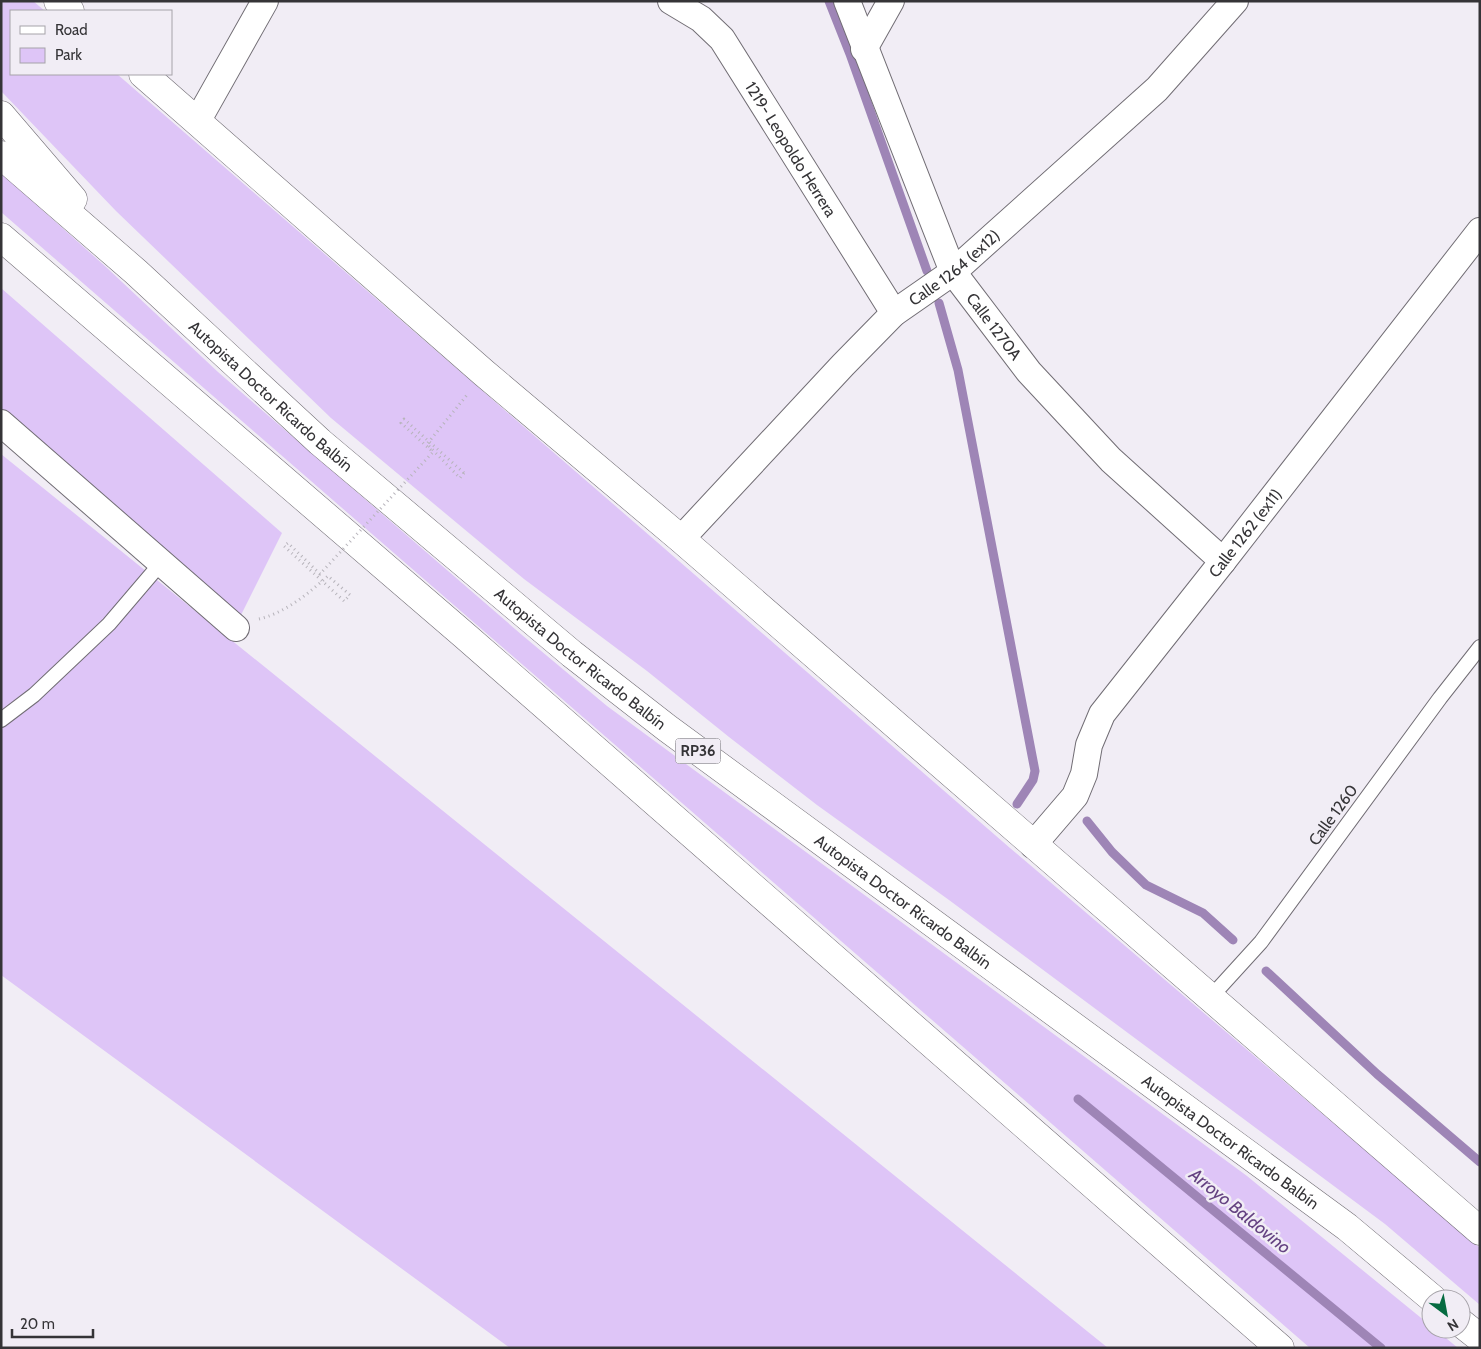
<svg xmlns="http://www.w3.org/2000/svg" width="1481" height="1349" font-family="Cabin,sans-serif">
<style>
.green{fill:#dec5f7}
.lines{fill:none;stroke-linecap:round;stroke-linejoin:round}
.stream{stroke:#9e85b6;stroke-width:9}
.lane-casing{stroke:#716d74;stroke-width:16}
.street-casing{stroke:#716d74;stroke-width:28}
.secondary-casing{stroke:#716d74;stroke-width:29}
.highway-casing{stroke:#716d74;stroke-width:29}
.path{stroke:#b7b4bb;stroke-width:3;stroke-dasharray:1 4;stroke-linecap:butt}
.lane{stroke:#fff;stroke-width:14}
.street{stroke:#fff;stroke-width:26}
.secondary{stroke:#fff;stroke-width:28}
.highway{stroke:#fff;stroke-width:28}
.path-bridge{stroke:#b7b4bb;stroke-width:3;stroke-dasharray:1 4;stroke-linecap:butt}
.labels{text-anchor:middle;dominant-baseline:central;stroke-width:5;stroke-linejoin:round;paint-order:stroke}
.shield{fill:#f1edf5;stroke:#6d6c70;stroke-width:1}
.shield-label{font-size:15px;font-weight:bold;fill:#353437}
.street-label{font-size:16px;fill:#353437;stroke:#f1edf5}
.water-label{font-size:18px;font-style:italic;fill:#654382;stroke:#f1edf5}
</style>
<rect width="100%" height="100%" fill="#f1edf5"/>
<path class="green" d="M1,1H33L45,11H11V74H117L1010,848L1480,1248V1305L1385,1224L949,900L817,805L729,737L647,671L524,579L331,418L116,211L1,91Z
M1,173L106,267L218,372L522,635L607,706L1247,1176L1431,1326V1329H1435L1458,1348H1310L1,212Z
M1,288L282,533L240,617L1,409Z
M1,454L1108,1348H510L1,975Z"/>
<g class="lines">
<path class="stream" d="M829,1L850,54L927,271
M939,303L958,370L1035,771L1033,780L1017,804
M1087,821L1112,852L1146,885L1203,913L1233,940
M1266,971L1377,1074L1480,1162
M1078,1099L1381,1348"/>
<defs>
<path id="lane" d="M1,720L34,695L109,624L161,563
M1210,998L1261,942L1440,698L1480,647"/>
<g id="street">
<path id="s1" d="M671,1L701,19L722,39L894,313"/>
<path id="s2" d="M847,1L953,272L1029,372L1111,460L1223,561"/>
<path d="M864,49L891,1"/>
<path d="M198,120L265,1"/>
<path d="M1,423L236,628"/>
<path id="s3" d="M681,539L843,365L894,313L953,272L1157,89L1235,1"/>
<path id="s4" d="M1033,845L1075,796L1084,774L1089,745L1102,714L1223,561L1480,231"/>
</g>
<path id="secondary" d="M58,1L70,11
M143,74L484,373L681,539L1480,1231"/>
<g id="highway">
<path d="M1,115L73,199"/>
<path id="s5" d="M1,155L136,272L320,442L572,654L667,728L1347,1227L1433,1299"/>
<path d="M1,237L464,635L1280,1348"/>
<path d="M1461,1323L1480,1338"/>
</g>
</defs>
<use href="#lane" class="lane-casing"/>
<use href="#street" class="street-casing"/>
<use href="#secondary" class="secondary-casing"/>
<use href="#highway" class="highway-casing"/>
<path class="path" d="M464,473L460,478L427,444L467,395
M259,619C285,613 309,593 328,576L350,595L344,601"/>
<use href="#lane" class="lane"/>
<use href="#street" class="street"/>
<use href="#secondary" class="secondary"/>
<use href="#highway" class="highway"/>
<path class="path-bridge" d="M344,601L284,546L288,543L320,574L433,452L401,423L404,419L464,473"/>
</g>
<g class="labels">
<rect class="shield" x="675.5" y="738.5" width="45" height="25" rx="4"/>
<g class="shield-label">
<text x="698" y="751">RP36</text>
</g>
<g class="street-label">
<text stroke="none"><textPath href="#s1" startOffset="194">1219- Leopoldo Herrera</textPath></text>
<text stroke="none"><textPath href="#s3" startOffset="386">Calle 1264 (ex12)</textPath></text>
<text stroke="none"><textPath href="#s2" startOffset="359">Calle 1270A</textPath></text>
<text stroke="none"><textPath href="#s5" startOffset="362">Autopista Doctor Ricardo Balbín</textPath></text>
<text stroke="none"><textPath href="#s4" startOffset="382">Calle 1262 (ex11)</textPath></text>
<text stroke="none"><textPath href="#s5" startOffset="768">Autopista Doctor Ricardo Balbín</textPath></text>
<text transform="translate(1333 815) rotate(-54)">Calle 1260</text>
<text stroke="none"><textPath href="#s5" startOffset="1172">Autopista Doctor Ricardo Balbín</textPath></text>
<text stroke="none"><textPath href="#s5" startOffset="1578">Autopista Doctor Ricardo Balbín</textPath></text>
</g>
<g class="water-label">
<text transform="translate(1240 1211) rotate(39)">Arroyo Baldovino</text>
</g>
</g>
<rect width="1481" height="1349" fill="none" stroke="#353437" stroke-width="5"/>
<rect x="10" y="10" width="162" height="65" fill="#f1edf5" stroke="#a6a3a9"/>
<rect x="20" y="26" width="25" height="8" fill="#ffffff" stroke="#a6a3a9"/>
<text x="55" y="35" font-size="15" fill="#353437">Road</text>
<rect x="20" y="48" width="25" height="15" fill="#dec5f7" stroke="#a6a3a9"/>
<text x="55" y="60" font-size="15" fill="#353437">Park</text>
<g transform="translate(1446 1314) rotate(148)"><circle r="24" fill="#f1edf5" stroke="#a6a3a9"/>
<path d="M0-4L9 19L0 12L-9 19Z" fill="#066b41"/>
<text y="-8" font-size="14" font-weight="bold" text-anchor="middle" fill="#353437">N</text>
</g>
<path d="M12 1329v8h81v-8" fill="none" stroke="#353437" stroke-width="2.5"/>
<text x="20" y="1329" font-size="15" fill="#353437" stroke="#f1edf5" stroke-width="4" paint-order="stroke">20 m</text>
</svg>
